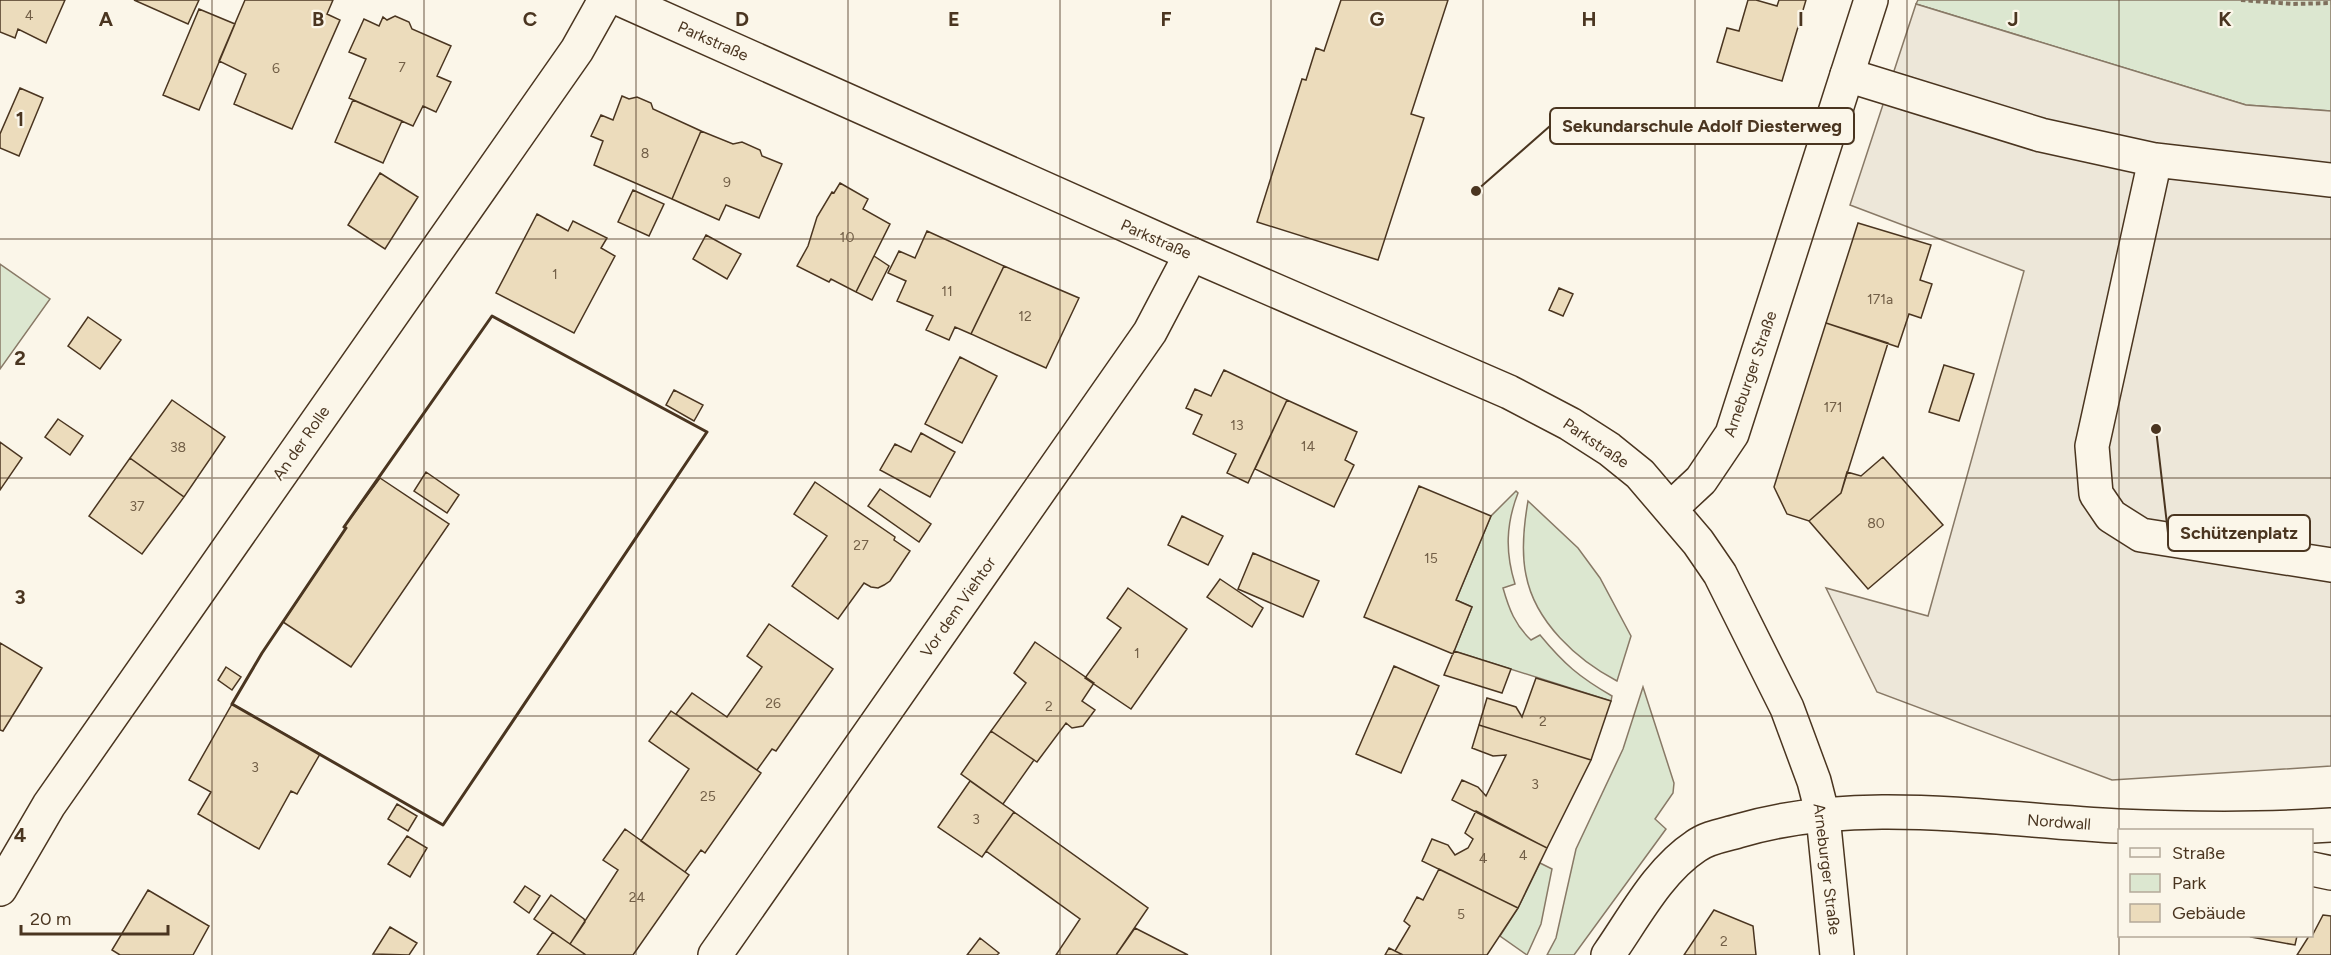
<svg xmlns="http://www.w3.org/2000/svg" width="2331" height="955" font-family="Figtree,sans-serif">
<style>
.green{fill:#dce7d0;stroke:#887966;stroke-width:1.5}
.parking{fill:#ede7d9;stroke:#887966;stroke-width:1.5}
.building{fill:#ecdcbc;stroke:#4a3520;stroke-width:1.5}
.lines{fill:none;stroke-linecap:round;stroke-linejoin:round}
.minor-casing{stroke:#4a3520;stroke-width:36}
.major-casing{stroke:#4a3520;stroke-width:36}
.path{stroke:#7f6f5c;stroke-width:4;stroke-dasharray:4.5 3;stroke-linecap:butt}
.minor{stroke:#fbf6e9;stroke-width:33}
.major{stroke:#fbf6e9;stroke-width:33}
.wall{stroke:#4a3520;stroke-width:3}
.grid{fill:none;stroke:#4a3520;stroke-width:1.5;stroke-opacity:0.55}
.labels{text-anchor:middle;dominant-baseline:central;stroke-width:4.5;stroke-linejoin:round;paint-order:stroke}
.number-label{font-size:14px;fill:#725f47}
.street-label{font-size:16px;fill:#4a3520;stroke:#fbf6e9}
.grid-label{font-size:20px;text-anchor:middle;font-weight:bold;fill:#4a3520;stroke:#fbf6e9;stroke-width:4.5;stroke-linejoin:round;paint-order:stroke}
.leader{fill:none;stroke:#4a3520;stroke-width:2}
.callout-dot{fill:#4a3520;stroke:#fbf6e9;stroke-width:2}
.callout{fill:#fbf6e9;stroke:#4a3520;stroke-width:2}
.callout-label{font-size:18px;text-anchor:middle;font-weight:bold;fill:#4a3520}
</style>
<rect width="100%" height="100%" fill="#fbf6e9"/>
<path class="green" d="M1918,0H2331V111L2246,105L1916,4Z
M0,264L50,299L0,369Z
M1516,491L1518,493C1506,524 1505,552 1515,584L1503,588C1509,609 1515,625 1531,640L1540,635C1564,664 1579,677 1612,696L1611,701L1454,651L1472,607L1456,600L1491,516Z
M1528,501L1578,548L1600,578L1631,636L1617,681C1577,660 1535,622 1526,575C1521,552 1524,524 1528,501Z
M1643,687L1674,783L1673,793L1655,819L1666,829L1574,955H1547L1556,938L1576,849L1623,749Z
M1540,863L1552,869L1541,924L1527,955L1500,936L1518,908Z"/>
<path class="parking" d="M1916,4L2246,105L2331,111V766L2112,780L1877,692L1826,588L1928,616L2024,271L1850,205Z"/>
<path class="building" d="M0,0H65L46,43L18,29L15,38L0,32Z
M134,0H199L188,24Z
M245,0H333L327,14L340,20L292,129L234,104L246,74L219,61Z
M1341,0H1448L1411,114L1424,118L1378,260L1257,222L1302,79L1306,80L1316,48L1324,51Z
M1748,0H1756L1777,6L1779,0H1806L1782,81L1717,62L1727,28L1739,31Z
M199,9L235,24L199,110L163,95Z
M395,16L409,22L412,29L451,46L437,76L451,82L436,112L423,106L413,126L349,98L366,59L349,52L364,19L379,26L383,17L387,20Z
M20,88L43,98L19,156L0,148V134Z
M622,96L629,99L637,97L651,103L653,109L701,131L672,199L594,165L603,141L591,136L601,115L613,120Z
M353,100L402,121L383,163L335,142Z
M701,131L733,144L742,142L760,150L762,156L782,164L759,218L726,205L719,220L672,199Z
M380,173L418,197L385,249L348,225Z
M840,183L868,199L863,209L890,224L856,292L831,279L829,282L797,266L808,246L817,217L832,192L834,193Z
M633,190L664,204L649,236L618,222Z
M537,214L568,231L573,221L607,238L601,248L615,256L574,333L496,293Z
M1858,223L1931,245L1920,280L1932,284L1921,318L1909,314L1898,347L1826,323Z
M927,231L1004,266L971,334L955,327L949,340L926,330L933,316L897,301L906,281L888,273L899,251L915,258Z
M706,235L741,254L727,279L693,259Z
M874,256L889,266L872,300L856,292Z
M1004,266L1079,298L1046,368L971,334Z
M1559,288L1573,294L1563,316L1549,310Z
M88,317L121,340L100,369L68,346Z
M1826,323L1888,343L1841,493L1809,521L1787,514L1774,487Z
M960,357L997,376L962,443L925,424Z
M1944,365L1974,374L1959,421L1929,412Z
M1224,370L1287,400L1248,483L1227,473L1236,454L1193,434L1202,415L1186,408L1195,389L1211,396Z
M674,390L703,405L694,421L666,405Z
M172,400L225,437L184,497L130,458Z
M1287,400L1357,432L1345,460L1354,465L1334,507L1255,469Z
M58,419L83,436L70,455L45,437Z
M921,433L955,452L930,497L880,470L895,444L911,452Z
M0,442L22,458L0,490Z
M1883,457L1943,525L1868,589L1809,521L1841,493L1847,472L1861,476Z
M130,458L184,497L142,554L89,516Z
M426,472L459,495L447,513L414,491Z
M380,478L449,524L351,667L283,622L346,528L344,527Z
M815,482L895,537L894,540L910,551L890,581L884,585L878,588L871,587L864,583L838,619L792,586L827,536L794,514Z
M1419,486L1491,516L1456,600L1472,607L1453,654L1364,617Z
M880,489L931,524L919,542L868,506Z
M1182,516L1223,536L1208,565L1168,545Z
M1253,553L1319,581L1303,617L1238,589Z
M1220,579L1263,608L1252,627L1207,597Z
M1128,588L1187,629L1131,709L1085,678L1121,628L1107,618Z
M769,624L833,669L776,751L772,749L757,770L676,714L692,693L727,717L762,667L747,656Z
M1035,642L1094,683L1082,701L1095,710L1083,726L1072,728L1066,723L1037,762L991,731L1026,683L1014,673Z
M0,643L42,668L3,731L0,730Z
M1454,651L1511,669L1502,693L1444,675Z
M1394,666L1439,686L1401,773L1356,754Z
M226,667L241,677L232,690L218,680Z
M1536,678L1611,701L1591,760L1479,725L1487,698L1516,707L1522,717Z
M232,704L320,754L297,794L291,791L259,849L198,814L211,792L189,780Z
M671,711L761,773L705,853L701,850L685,872L641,841L689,769L649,741Z
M1479,725L1591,760L1547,848L1452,800L1462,780L1478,787L1486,796L1506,755L1493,756L1472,748Z
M991,731L1034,760L1003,804L961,774Z
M970,781L1014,812L982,857L938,827Z
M397,804L417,816L408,831L388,819Z
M1476,811L1547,848L1518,908L1422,861L1432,839L1448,845L1455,855L1468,848L1473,839L1465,833Z
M1014,812L1148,908L1116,955H1056L1080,919L986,851Z
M625,829L689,875L633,955H586L570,944L618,870L603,860Z
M407,836L427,848L410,877L388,864Z
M1439,869L1518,908L1487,955H1403L1395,951L1410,926L1404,921L1417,897L1423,900Z
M525,886L540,896L529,913L514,902Z
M148,890L209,926L193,955H120L112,950Z
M551,895L584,919L585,922L570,944L534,919Z
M1714,910L1753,926L1756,955H1684Z
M2323,915L2331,916V955H2297L2309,936H2312Z
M390,927L417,943L409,955L373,954Z
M1135,928L1188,955H1116Z
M553,932L570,944L586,955H537Z
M2252,936H2297L2295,945L2251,937Z
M980,938L999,953L997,955H967Z
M1389,948L1403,955H1385Z"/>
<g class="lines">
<defs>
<path id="minor" d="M1847,75L2041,135L2155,160L2331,180
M2155,160L2092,446L2096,494L2111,516L2141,535L2331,565
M2312,869L2331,873
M0,889L49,805L577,50L605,0
M715,955L1150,332L1191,254
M1608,955C1634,918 1658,871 1696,846C1708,837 1725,835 1738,831C1858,795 1995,820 2118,826C2188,829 2261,830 2331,825"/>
<path id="major" d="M622,0L1191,254L1509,392L1570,424L1609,449L1640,474L1698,542L1720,574L1787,708L1814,781L1823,816L1837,955
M1671,508L1701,480L1732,434L1871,0"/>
</defs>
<use href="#minor" class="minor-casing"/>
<use href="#major" class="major-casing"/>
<path class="path" d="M2241,0L2293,4L2331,3"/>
<use href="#minor" class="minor"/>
<use href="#major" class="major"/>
<path class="wall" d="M492,316L707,432L443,825L232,704L262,653L346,528L344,527Z"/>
</g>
<path class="grid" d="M212,0V955M424,0V955M636,0V955M848,0V955M1060,0V955M1271,0V955M1483,0V955M1695,0V955M1907,0V955M2119,0V955M0,239H2331M0,478H2331M0,716H2331"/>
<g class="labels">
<g class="number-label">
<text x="29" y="15">4</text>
<text x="402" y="67">7</text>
<text x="276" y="68">6</text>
<text x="645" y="153">8</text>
<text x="727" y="182">9</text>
<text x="847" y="237">10</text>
<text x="555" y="274">1</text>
<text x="947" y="291">11</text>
<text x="1880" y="299">171a</text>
<text x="1025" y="316">12</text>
<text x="1833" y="407">171</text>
<text x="1237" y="425">13</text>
<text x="1308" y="446">14</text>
<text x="178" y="447">38</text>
<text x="137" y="506">37</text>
<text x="1876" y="523">80</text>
<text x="861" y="545">27</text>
<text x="1431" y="558">15</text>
<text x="1137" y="653">1</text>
<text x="773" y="703">26</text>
<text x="1049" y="706">2</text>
<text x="1543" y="721">2</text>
<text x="255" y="767">3</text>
<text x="1535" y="784">3</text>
<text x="708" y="796">25</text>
<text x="976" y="819">3</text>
<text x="1523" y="855">4</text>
<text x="1483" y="858">4</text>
<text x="637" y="897">24</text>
<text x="1461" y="914">5</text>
<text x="1724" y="941">2</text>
</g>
<g class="street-label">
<text transform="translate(713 41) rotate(24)">Parkstraße</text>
<text transform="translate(1156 239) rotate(24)">Parkstraße</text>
<text transform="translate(1750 374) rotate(-71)">Arneburger Straße</text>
<text transform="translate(301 443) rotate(-55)">An der Rolle</text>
<text transform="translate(1596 443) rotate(34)">Parkstraße</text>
<text transform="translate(958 607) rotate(-55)">Vor dem Viehtor</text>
<text transform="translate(2059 822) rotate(4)">Nordwall</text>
<text transform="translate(1827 869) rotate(83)">Arneburger Straße</text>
</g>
</g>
<g class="grid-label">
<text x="106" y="26">A</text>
<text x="318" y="26">B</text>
<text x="530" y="26">C</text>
<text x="742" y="26">D</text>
<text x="954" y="26">E</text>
<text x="1166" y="26">F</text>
<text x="1377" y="26">G</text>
<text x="1589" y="26">H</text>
<text x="1801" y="26">I</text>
<text x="2013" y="26">J</text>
<text x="2225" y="26">K</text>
<text x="20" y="126">1</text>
<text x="20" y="365">2</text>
<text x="20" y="604">3</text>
<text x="20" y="842">4</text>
</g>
<path class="leader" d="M1476 191L1550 126M2156 429L2168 533"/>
<g class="callout-dot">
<circle cx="1476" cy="191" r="6"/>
<circle cx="2156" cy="429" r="6"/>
</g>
<g class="callout">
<rect x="1550" y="108" width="304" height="36" rx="6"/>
<rect x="2168" y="515" width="142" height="36" rx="6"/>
</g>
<g class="callout-label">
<text x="1702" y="132">Sekundarschule Adolf Diesterweg</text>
<text x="2239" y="539">Schützenplatz</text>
</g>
<rect x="2118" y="829" width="195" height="108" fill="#fbf6e9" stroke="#b4a999" stroke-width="1.5"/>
<rect x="2130" y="848" width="30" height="9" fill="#fbf6e9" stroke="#b4a999" stroke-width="1.5"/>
<text x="2172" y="859" font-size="18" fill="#4a3520">Straße</text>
<rect x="2130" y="874" width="30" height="18" fill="#dce7d0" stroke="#b4a999" stroke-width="1.5"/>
<text x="2172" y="889" font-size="18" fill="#4a3520">Park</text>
<rect x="2130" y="904" width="30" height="18" fill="#ecdcbc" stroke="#b4a999" stroke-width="1.5"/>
<text x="2172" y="919" font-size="18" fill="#4a3520">Gebäude</text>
<path d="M21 925v9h147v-9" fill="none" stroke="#4a3520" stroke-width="3"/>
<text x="30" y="925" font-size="18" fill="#4a3520" stroke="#fbf6e9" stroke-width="4.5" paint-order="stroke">20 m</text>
</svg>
